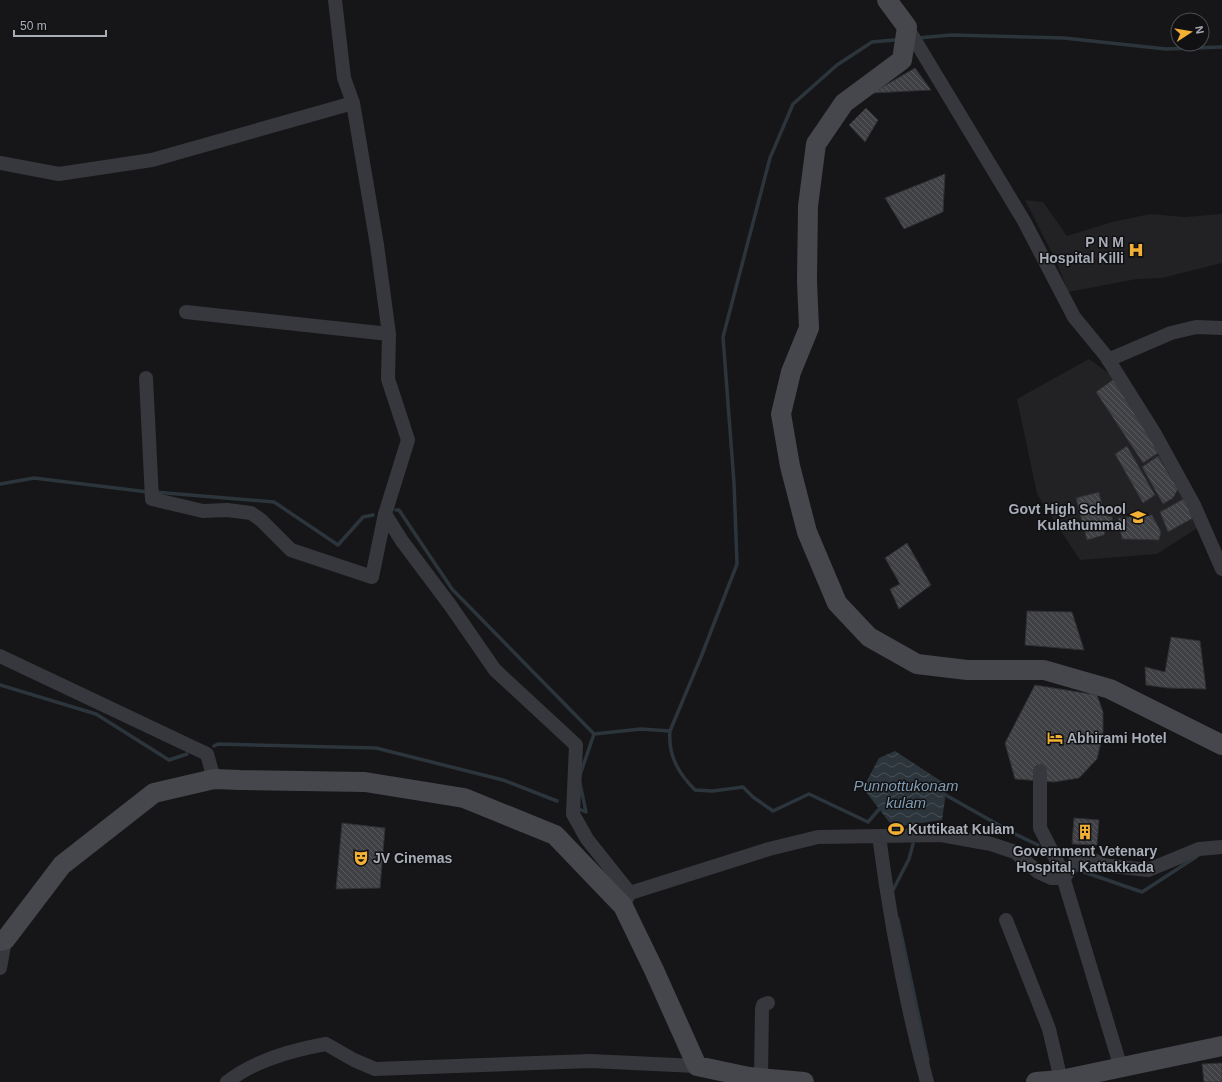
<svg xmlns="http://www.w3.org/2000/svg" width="1222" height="1082" font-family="Arial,sans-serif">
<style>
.built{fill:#222225}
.water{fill:url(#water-waves)}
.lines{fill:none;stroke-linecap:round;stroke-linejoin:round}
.stream{stroke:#2c353c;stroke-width:3.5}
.building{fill:url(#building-back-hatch);stroke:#303034}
.street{stroke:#37383d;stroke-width:14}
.secondary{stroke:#45474d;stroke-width:20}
.labels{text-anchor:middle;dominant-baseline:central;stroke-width:3;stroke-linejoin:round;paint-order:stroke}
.poi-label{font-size:14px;font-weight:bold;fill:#a8adb8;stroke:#111113;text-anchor:start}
.water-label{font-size:15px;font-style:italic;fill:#7f9bb3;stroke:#111113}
</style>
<defs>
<pattern id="water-waves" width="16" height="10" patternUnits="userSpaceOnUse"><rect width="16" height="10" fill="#2c353c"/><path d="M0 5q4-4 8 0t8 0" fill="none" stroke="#485056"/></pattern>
<pattern id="building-back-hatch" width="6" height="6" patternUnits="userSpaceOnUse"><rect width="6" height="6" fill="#404145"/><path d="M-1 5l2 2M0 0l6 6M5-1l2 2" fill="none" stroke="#595a5e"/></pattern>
</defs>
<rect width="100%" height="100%" fill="#161618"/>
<path class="built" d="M1025,200L1043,202L1067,236L1112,222L1150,214L1185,217L1222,214V263L1162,278L1137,279L1068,292L1057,263Z
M1089,359L1111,375L1134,405L1199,527L1157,554L1080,560L1037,494L1017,399Z"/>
<path class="water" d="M895,751L947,785L942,820L893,827L863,788L879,758Z"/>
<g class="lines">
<path class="stream" d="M918,38L951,35L1064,38L1166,49L1222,47
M0,484L34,478L148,492
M154,492L274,502L338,545L363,517L373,515
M396,510H399L452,589L594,734L641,729L670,731C668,755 678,773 695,790L713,791L743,787L753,797L773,811L809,794L868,822L881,807
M0,685L96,714L169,760L187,754
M670,731L701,657L737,564L734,483L723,337L770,158L793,104L837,65L872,42L894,40
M214,746L218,744L376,748L503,780L557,801
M580,775L594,734
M942,793L1013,833L1038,845
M579,809L586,812L580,783
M1078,870L1142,892L1196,857
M892,892L909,859L913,844
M898,919L928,1060"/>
</g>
<path class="building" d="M915,68L931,90L872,93Z
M866,108L878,120L865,142L849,125Z
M945,174L943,212L904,229L885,198Z
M1114,379L1161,451L1143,463L1096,392Z
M1127,446L1155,495L1143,503L1115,454Z
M1158,456L1178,489L1173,498L1163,504L1142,467Z
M1099,492L1104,515L1112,517L1114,529L1105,531L1104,535L1087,540L1076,498Z
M1185,498L1193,518L1168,532L1160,512Z
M1152,515L1161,532L1159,540L1122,539L1118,518Z
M907,543L931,585L899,609L890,589L900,584L885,558Z
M1027,611L1072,612L1084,650L1025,645Z
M1171,637L1200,641L1206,689L1168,688L1146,685L1145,667L1165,672Z
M1035,685L1097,695L1103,712V733L1097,759L1079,778L1054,782L1015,779L1005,743Z
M1074,818L1099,820L1097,845L1072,844Z
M342,823L385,828L380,888L336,889Z
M1222,1063V1082H1204L1202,1064Z"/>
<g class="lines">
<path class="street" d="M335,0L344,78L353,103L377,245L389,334L388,379L408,440L385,514L402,541L450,605L495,670L576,745L573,814L587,839L630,893L623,906
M907,27L1024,221L1074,317L1106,356L1155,434L1194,505L1222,569
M0,163L59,174L152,160L353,103
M186,312L389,334
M1108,360L1171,333L1196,327L1222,328
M146,378L152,499L203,511L227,510L251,513L261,520L291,550L372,577L385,514
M0,656L207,754L214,779
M1040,771V828L1060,867L1121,1068
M879,836C890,919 905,1001 927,1082
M630,893L769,849L818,837L941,835L991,844L1015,852L1038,872L1051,878H1064L1078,857L1087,856L1103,865L1148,870L1199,849L1222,847
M1006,920L1049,1029L1061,1080
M0,968L5,940
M761,1078L762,1009L763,1005L768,1003
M227,1082C255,1060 292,1050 326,1044L354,1060L375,1069L590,1061L697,1066"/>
<path class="secondary" d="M887,0L907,27L902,60L844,103L816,144L808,206L807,281L809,328L791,372L781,414L790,466L807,532L837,603L869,637L917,664L967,670H1044L1110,689L1222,745
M0,941L5,940L62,865L154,793L214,779L240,780L365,782L464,798L555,835L623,906L654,970L697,1066L749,1077L804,1082
M1036,1082L1061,1080L1222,1046"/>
</g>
<defs>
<symbol id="hospital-bare" viewBox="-9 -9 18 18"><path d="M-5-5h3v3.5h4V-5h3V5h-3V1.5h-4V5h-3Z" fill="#f2b134" stroke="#111113" stroke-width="2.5" paint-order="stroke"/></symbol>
<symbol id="school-bare" viewBox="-9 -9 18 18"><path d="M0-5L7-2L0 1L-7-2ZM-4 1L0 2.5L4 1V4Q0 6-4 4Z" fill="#f2b134" stroke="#111113" stroke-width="2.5" paint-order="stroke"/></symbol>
<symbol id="hotel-bare" viewBox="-9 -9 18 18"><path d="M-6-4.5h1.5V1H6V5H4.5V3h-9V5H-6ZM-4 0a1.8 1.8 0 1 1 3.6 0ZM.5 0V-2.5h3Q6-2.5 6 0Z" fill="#f2b134" stroke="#111113" stroke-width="2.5" paint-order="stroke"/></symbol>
<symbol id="stadium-bare" viewBox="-9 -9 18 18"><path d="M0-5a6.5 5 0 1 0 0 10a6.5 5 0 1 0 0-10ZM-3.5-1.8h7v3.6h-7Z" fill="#f2b134" stroke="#111113" stroke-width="2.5" paint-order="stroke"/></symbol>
<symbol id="building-bare" viewBox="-9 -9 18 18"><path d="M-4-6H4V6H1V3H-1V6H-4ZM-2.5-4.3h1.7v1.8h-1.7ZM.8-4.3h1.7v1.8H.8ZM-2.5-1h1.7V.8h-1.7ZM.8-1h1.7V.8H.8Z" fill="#f2b134" stroke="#111113" stroke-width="2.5" paint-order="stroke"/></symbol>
<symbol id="theatre-bare" viewBox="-9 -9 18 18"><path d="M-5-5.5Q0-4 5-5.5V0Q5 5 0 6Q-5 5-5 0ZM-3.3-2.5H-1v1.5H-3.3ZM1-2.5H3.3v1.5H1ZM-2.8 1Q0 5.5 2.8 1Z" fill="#f2b134" stroke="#111113" stroke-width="2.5" paint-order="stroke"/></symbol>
</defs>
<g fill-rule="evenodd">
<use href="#hospital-bare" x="1125" y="239" width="22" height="22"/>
<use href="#school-bare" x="1127" y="506" width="22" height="22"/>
<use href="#hotel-bare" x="1044" y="727" width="22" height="22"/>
<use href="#stadium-bare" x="885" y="818" width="22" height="22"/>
<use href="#building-bare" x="1074" y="821" width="22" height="22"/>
<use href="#theatre-bare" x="350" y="847" width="22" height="22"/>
</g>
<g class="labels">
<g class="poi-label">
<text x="1124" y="242" text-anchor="end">P N M<tspan x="1124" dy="16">Hospital Killi</tspan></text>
<text x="1126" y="509" text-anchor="end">Govt High School<tspan x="1126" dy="16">Kulathummal</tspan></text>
<text x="1067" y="738">Abhirami Hotel</text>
<text x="908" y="829">Kuttikaat Kulam</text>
<text x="1085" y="851" text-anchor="middle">Government Vetenary<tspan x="1085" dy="16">Hospital, Kattakkada</tspan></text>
<text x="373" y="858">JV Cinemas</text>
</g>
<g class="water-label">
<text x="906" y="785">Punnottukonam<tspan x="906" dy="17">kulam</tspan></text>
</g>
</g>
<g transform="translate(1190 32) rotate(78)"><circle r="19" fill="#111113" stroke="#4d4f55"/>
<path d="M0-3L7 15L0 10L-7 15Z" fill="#f2b134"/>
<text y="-6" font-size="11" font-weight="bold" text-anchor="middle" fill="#a8adb8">N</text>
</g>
<path d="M14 30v6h92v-6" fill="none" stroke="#a8adb8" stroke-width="2"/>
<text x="20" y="30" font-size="12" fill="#a8adb8" stroke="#111113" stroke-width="3" paint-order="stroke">50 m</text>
</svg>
